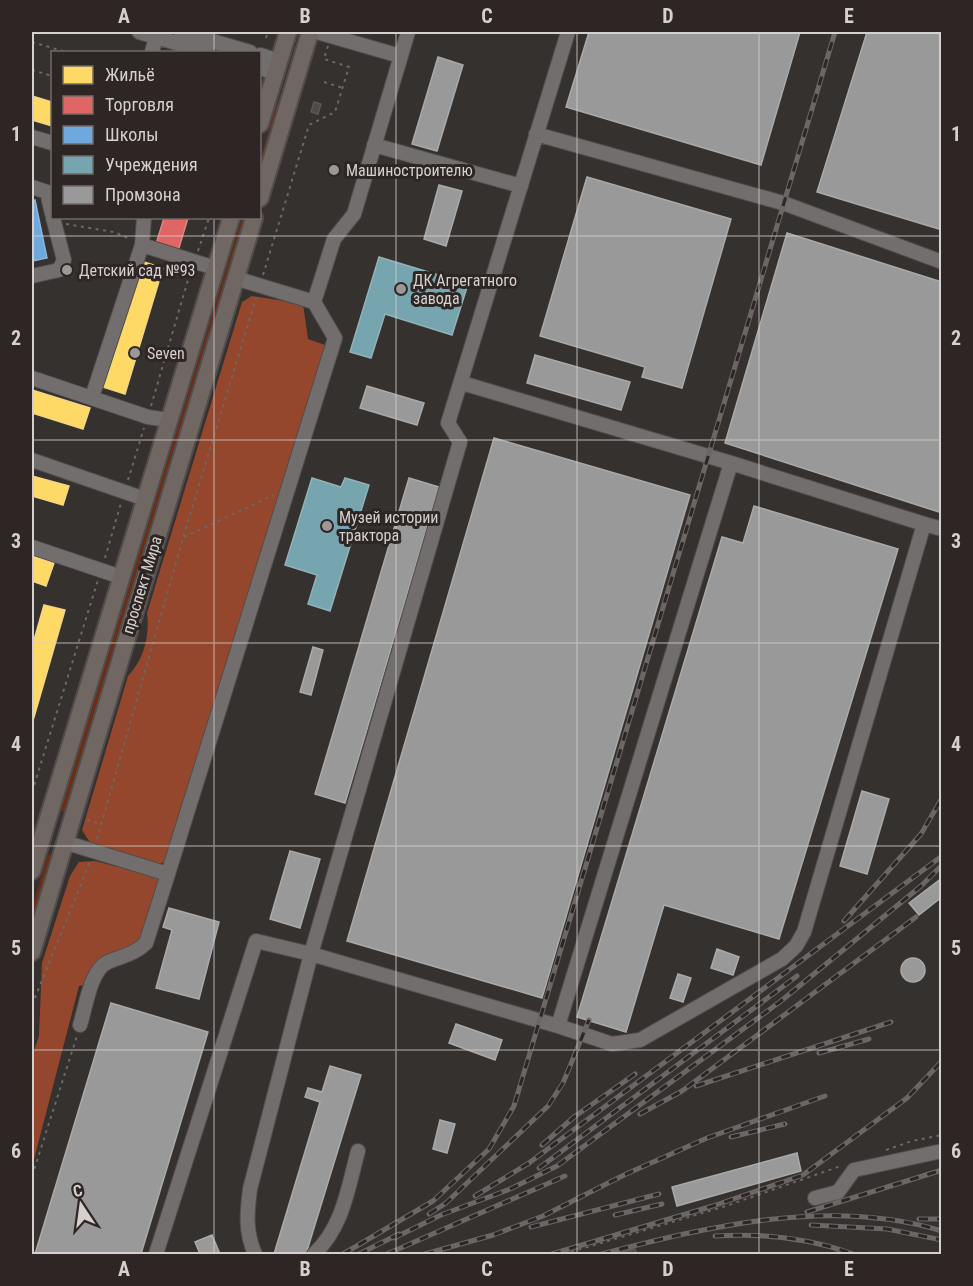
<svg xmlns="http://www.w3.org/2000/svg" width="973" height="1286" font-family="'Roboto Condensed',sans-serif">
<style>
.green{fill:#6d2c14}
.forest{fill:#95472d}
.homes{fill:#ffd966;stroke:#f2d685;stroke-width:1.5}
.shops{fill:#e06666;stroke:#dd8685;stroke-width:1.5}
.schools{fill:#6fa8dc;stroke:#8eb4d8;stroke-width:1.5}
.public{fill:#76a5af;stroke:#92b2b8;stroke-width:1.5}
.industry{fill:#999;stroke:#abaaa9;stroke-width:1.5}
.building{fill:#4d4c4b;stroke:#5a5958;stroke-width:1.5}
.lines{fill:none;stroke-linecap:round;stroke-linejoin:round}
.minor-casing{stroke:#514d4c;stroke-width:16}
.major-casing{stroke:#514d4c;stroke-width:20}
.path{stroke:#6b6867;stroke-width:2;stroke-dasharray:3 4.5;stroke-linecap:butt}
.minor{stroke:#716e6d;stroke-width:14}
.major{stroke:#706662;stroke-width:16}
.rail-casing{stroke:#6b6766;stroke-width:5}
.rail{stroke:#2d2624;stroke-width:3;stroke-dasharray:9;stroke-linecap:butt}
.grid{fill:none;stroke:#d5d0ce;stroke-width:1.5;stroke-opacity:0.55}
.poi-dot{fill:#9d9896;stroke:#2d2624;stroke-width:2}
.labels{text-anchor:middle;dominant-baseline:central;stroke-width:6;stroke-linejoin:round;paint-order:stroke}
.poi-label{font-size:16px;fill:#d5d0ce;stroke:#2d2624;text-anchor:start}
.street-label{font-size:16px;fill:#d5d0ce;stroke:#2d2624}
.neatline{fill:none;stroke:#d5d0ce;stroke-width:2}
.grid-label{font-size:20px;text-anchor:middle;font-weight:bold;fill:#d5d0ce}
</style>
<rect width="100%" height="100%" fill="#35312f"/>
<path class="green" d="M277,102L282,104L260,177V160Z
M242,218H247L65,812L60,811Z
M48,854L53,856L32,926V908Z"/>
<path class="forest" d="M252,296L303,304L308,339L325,345L174,860L149,866L91,844L82,830L128,676C144,660 150,635 147,613L242,302Z
M95,861L157,877L161,887L142,945L89,984L79,986L32,1167V1057L39,1036L42,963L70,876L79,862Z"/>
<path class="homes" d="M32,96L52,102V126L32,120Z
M141,261L163,268L125,394L103,387Z
M32,390L90,408L83,429L32,413Z
M32,476L69,486L63,505L32,496Z
M32,556L54,563L46,586L32,581Z
M44,605L65,610L32,724V647Z"/>
<path class="shops" d="M164,218H188L178,251L156,244Z"/>
<path class="schools" d="M35,200L47,258L32,261V201Z"/>
<path class="public" d="M379,257L468,284L452,335L385,314L371,358L350,352Z
M312,478L341,487L345,478L369,485L330,611L308,604L317,575L285,565Z"/>
<path class="industry" d="M589,32H800L761,165L566,107Z
M867,32H929L942,35V230L817,192Z
M438,57L463,65L437,151L412,144Z
M587,177L731,219L682,388L642,377L645,367L540,336Z
M439,185L462,191L446,246L424,239Z
M787,233L942,282V513L725,443Z
M535,355L630,382L621,410L527,383Z
M367,386L424,403L417,425L360,408Z
M494,438L690,495L542,998L347,941Z
M409,478L439,487L345,803L315,794Z
M754,506L898,549L779,939L664,905L626,1032L577,1017L722,537L743,543Z
M313,647L323,650L311,695L300,692Z
M862,791L889,799L867,874L840,866Z
M290,851L320,859L300,928L270,919Z
M942,878V897L919,915L909,903Z
M169,908L219,922L199,999L156,988L172,930L163,927Z
M717,949L739,957L733,975L711,968Z
M901 970a12 12 0 1 1 24 0a12 12 0 1 1-24 0Z
M678,974L691,978L683,1002L670,998Z
M111,1003L208,1032L141,1254H35Z
M456,1024L502,1040L495,1060L449,1043Z
M330,1066L361,1075L306,1254H274L320,1102L305,1097L308,1088L322,1092Z
M440,1120L455,1124L447,1153L433,1149Z
M797,1153L801,1171L677,1206L672,1187Z
M212,1235L220,1254H200L195,1242Z"/>
<path class="building" d="M314,102L321,104L318,114L311,112Z
M635,1249L637,1254H615Z"/>
<g class="lines">
<defs>
<path id="minor" d="M139,32L207,52
M181,32L250,52
M317,32L400,56
M152,52L156,37
M260,55L279,61
M260,68L275,73
M536,134L783,203L942,262
M32,137L52,143
M374,145L521,186
M32,187L47,192L52,214
M142,245L215,268
M32,276L59,270L64,260L53,218
M235,278L314,302L334,239L354,214L408,32
M32,378L148,417L168,420
M92,397L142,245L144,218
M32,460L145,499
M924,524L942,529
M32,547L121,577
M64,842L168,874
M80,1025C86,1007 90,970 108,962C122,956 135,954 146,943L168,874L335,338L314,302
M558,1026L612,1044L640,1040L782,959L796,946L804,932L924,524L731,463
M815,1198L838,1192L854,1170L942,1151
M156,1254L256,941L311,954L460,442L448,423L568,32
M255,1254C245,1231 247,1213 250,1189L311,954L558,1026L731,463L462,383
M314,1254C343,1227 348,1188 358,1151"/>
<path id="major" d="M260,124L288,32
M260,198L310,32
M32,871L231,218
M32,952L254,218"/>
</defs>
<use href="#minor" class="minor-casing"/>
<use href="#major" class="major-casing"/>
<path class="path" d="M266,38L268,32
M32,42L66,52
M32,70L52,76
M324,82L343,88
M66,224L114,232L130,239
M198,251L209,218
M263,275L309,125L335,112L349,67L324,59L328,46
M151,406L190,273
M128,480L144,428
M184,537L274,495
M105,558L121,503
M32,792L98,580
M87,820L101,824
M97,839L183,538L256,298
M32,1005L90,862
M886,1150L912,1141L942,1135
M32,1176L77,1036
M564,1254L726,1206L841,1166"/>
<use href="#minor" class="minor"/>
<use href="#major" class="major"/>
<defs>
<path id="rail" d="M844,921L921,834L942,798
M819,1053L869,1039
M696,1086L891,1022
M640,1114L682,1091L916,917
M731,1137L785,1124
M542,1145L574,1117L635,1074
M539,1168L797,976
M475,1196L529,1163L942,856
M807,1212L942,1170
M429,1214L446,1203L548,1106L563,1083L589,1020
M615,1215L662,1204
M919,1219H942
M811,1225L887,1229L942,1240
M531,1227L659,1194
M715,1236C762,1233 809,1238 853,1254
M394,1238L441,1215L510,1189L557,1166L781,1001L921,886L942,865
M343,1254L433,1201L489,1149L514,1106L835,32
M359,1254L399,1234
M387,1254L565,1176
M425,1254L493,1235L543,1216L624,1175L707,1138L825,1096
M552,1254L716,1205L803,1175L907,1098L942,1061
M602,1254C710,1226 832,1197 942,1231"/>
</defs>
<use href="#rail" class="rail-casing"/>
<use href="#rail" class="rail"/>
</g>
<path class="grid" d="M214,32V52M396,32V1254M577,32V1254M759,32V1254M214,218V1254M32,236H942M32,440H942M32,643H942M32,846H942M32,1050H942"/>
<g class="poi-dot">
<circle cx="334" cy="170" r="6"/>
<circle cx="67" cy="270" r="6"/>
<circle cx="401" cy="289" r="6"/>
<circle cx="135" cy="353" r="6"/>
<circle cx="327" cy="526" r="6"/>
</g>
<g class="labels">
<g class="poi-label">
<text x="346" y="170">Машиностроителю</text>
<text x="79" y="270">Детский сад №93</text>
<text x="413" y="280">ДК Агрегатного<tspan x="413" dy="18">завода</tspan></text>
<text x="147" y="353">Seven</text>
<text x="339" y="517">Музей истории<tspan x="339" dy="18">трактора</tspan></text>
</g>
<g class="street-label">
<text transform="translate(142 585) rotate(-73)">проспект Мира</text>
</g>
</g>
<rect width="973" height="1286" fill="none" stroke="#2d2624" stroke-width="66"/>
<rect x="51" y="51" width="210" height="168" fill="#2d2624" stroke="#706a68" stroke-width="1.5"/>
<rect x="63" y="66" width="30" height="18" fill="#ffd966" stroke="#706a68" stroke-width="1.5"/>
<text x="105" y="81" font-size="18" fill="#d5d0ce">Жильё</text>
<rect x="63" y="96" width="30" height="18" fill="#e06666" stroke="#706a68" stroke-width="1.5"/>
<text x="105" y="111" font-size="18" fill="#d5d0ce">Торговля</text>
<rect x="63" y="126" width="30" height="18" fill="#6fa8dc" stroke="#706a68" stroke-width="1.5"/>
<text x="105" y="141" font-size="18" fill="#d5d0ce">Школы</text>
<rect x="63" y="156" width="30" height="18" fill="#76a5af" stroke="#706a68" stroke-width="1.5"/>
<text x="105" y="171" font-size="18" fill="#d5d0ce">Учреждения</text>
<rect x="63" y="186" width="30" height="18" fill="#999999" stroke="#706a68" stroke-width="1.5"/>
<text x="105" y="201" font-size="18" fill="#d5d0ce">Промзона</text>
<g transform="translate(81 1205) rotate(347)" stroke="#2d2624" stroke-width="4.5" paint-order="stroke">
<path d="M0-4.5L10 22L0 15L-10 22Z" fill="#d5d0ce"/>
<text y="-9" font-size="16" font-weight="bold" text-anchor="middle" fill="#d5d0ce">С</text>
</g>
<rect x="33" y="33" width="907" height="1220" class="neatline"/>
<g class="grid-label">
<text x="124" y="23">A</text>
<text x="305" y="23">B</text>
<text x="487" y="23">C</text>
<text x="668" y="23">D</text>
<text x="849" y="23">E</text>
<text x="16" y="141">1</text>
<text x="956" y="141">1</text>
<text x="16" y="345">2</text>
<text x="956" y="345">2</text>
<text x="16" y="548">3</text>
<text x="956" y="548">3</text>
<text x="16" y="751">4</text>
<text x="956" y="751">4</text>
<text x="16" y="955">5</text>
<text x="956" y="955">5</text>
<text x="16" y="1158">6</text>
<text x="956" y="1158">6</text>
<text x="124" y="1276">A</text>
<text x="305" y="1276">B</text>
<text x="487" y="1276">C</text>
<text x="668" y="1276">D</text>
<text x="849" y="1276">E</text>
</g>
</svg>
